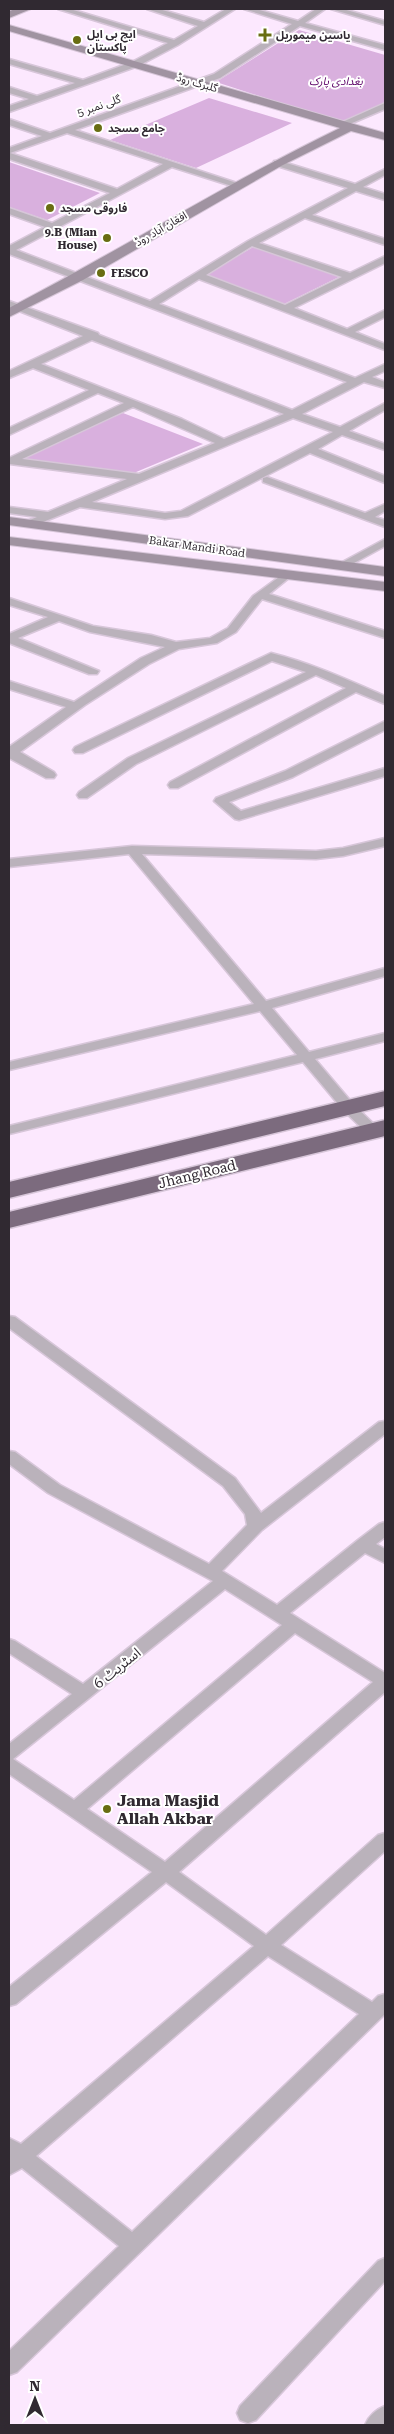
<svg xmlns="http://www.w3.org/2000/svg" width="394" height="2434" font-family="'Roboto Serif','Noto Sans Arabic',serif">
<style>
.green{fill:#d9b0de}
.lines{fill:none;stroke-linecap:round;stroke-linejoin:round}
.street-casing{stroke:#d7c6d9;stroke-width:3}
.secondary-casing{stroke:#d7c6d9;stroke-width:2}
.highway-casing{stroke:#d7c6d9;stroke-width:3}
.street{fill:#bab2bb;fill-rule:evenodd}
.secondary{fill:#a093a1;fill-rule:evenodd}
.highway{fill:#7c6b7e;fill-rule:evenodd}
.poi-dot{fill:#686d12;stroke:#fff;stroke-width:2}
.labels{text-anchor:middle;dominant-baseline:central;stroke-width:4;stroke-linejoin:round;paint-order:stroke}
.far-poi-label{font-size:11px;font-weight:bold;fill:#302931;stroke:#fff;text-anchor:start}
.far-park-label{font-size:11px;font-style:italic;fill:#5d0467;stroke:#fff}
.far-street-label{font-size:11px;fill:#302931;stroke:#fff}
.street-label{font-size:14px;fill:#302931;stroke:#fff}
.near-poi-label{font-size:16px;font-weight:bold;fill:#302931;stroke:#fff;text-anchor:start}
</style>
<rect width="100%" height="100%" fill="#fce8fe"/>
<path class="green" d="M299,30L385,55V103L343,123L216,82Z
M209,98L292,123L196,168L110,140Z
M9,162L100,193L47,220L9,207Z
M255,246L343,275L282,305L205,275Z
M123,413L203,444L129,475L9,460Z"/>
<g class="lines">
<defs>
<path id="street" d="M58,9H70L174,40L198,26L147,9H159L204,22L226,9H235L178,45L138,66L9,112V106L29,99L9,93V87L37,96L75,83L9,64V59L83,80L132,62L168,43Z
M244,9H256L298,21L316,9H325L305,23L385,45V50L300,26L220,78L75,130L243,185L235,187L172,167L16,250L150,301L248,241L348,188L274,165V161H280L355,184L385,169V175L363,187L385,194V200L356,191L312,215L385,239V245L305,218L259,243L350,273L385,256V263L294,308L347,329L385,310V317L355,332L385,344V350L199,279L159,304L355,378L385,364V371L372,377L385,382V388L364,382L302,414L340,427L385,403V410L349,431L385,444V450L342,435L318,449L385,476V483L310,453L188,516L165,519L80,507L33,526H25V522L37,517L9,513V507L48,512L127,479L10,464L9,458L124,403L98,393L9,435V428L89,390L33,368L9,378V371L83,336L9,307V301L98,333L99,335L292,410L347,382L9,254V246L45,227L9,214V208L52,223L110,193L9,159V148L42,136L9,125V119L50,133L214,74L292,24ZM67,133L163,164L117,189L10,153ZM252,246L342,277L285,305L206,275ZM92,340L284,414L224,439L182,419L41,364ZM133,407L215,443L139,474L22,459ZM293,418L333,432L181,511L165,513L92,502Z
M331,9H343L385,21V25Z
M385,103V109L345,126L338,124Z
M267,477L365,513L385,504V511L375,517L385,520V527L263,482V478Z
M385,539V546L345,568H337L335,566Z
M286,572L292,575L290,577L269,594L385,631V638L262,599L236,632L217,643L179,649L149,664L85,705L20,752L54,772L56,775L54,778H46L9,758V747L66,707L9,689V681L74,702L141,658L165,647L90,632L59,621L18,638L99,671L97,674H89L9,643V634L48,617L9,605V598L93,626L151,635L176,642L210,638L228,628L253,596Z
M271,653C311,663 348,680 385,696V704L356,692L178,788H170L168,785L170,782L346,688L316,675L136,764L87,798H79L77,795L79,792L128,758L306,672L272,661L83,753H75L73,750L75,747Z
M385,721V730L293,777L229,802L241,811L385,768V776L239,820L235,819L214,801L216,798L285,771Z
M385,838V846L343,856L316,859L142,854L266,1001L385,968V976L272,1008L309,1052L385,1033V1041L315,1059L354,1105L378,1128L380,1131L378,1134H368L344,1111L303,1062L9,1134V1126L297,1055L260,1011L9,1070V1062L254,1004L129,854L9,867V859L132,846L316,851L343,848Z
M9,1316L15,1317L235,1478L261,1513L379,1422L385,1421V1434L262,1530L222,1571L277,1605L358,1540L379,1524L385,1522V1537L376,1544L385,1549V1563L365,1553L290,1613L385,1673V1692L179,1872L266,1935L378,1835L385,1833V1851L281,1945L372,2002L378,1996L385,1994V2014L17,2372L9,2375V2351L119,2246L22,2168L9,2175V2138L21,2144L254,1946L166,1882L16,2004L9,2006V1987L152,1872L9,1774V1744L72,1694L9,1653V1639L15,1641L83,1684L213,1581L48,1493L9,1464V1451L15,1452L60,1485L209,1564L247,1525L245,1514L223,1486L9,1328ZM225,1589L282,1625L74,1800L13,1759ZM295,1633L373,1682L165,1862L87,1809ZM268,1956L359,2014L132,2232L36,2156Z
M385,2258V2281L256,2420L248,2423L240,2420L237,2413L240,2406L378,2261Z
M385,2406V2425H365C369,2416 375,2410 385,2406Z"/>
<path id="secondary" d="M16,9H31L9,18V11Z
M9,25L385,133V140L351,131L281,166L83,280L9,317V308C120,250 227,183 340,128L9,31Z
M9,517L385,567V576L9,525Z
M9,537L385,582V591L9,545Z"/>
<path id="highway" d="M385,1091V1106L9,1198V1182Z
M385,1120V1136L9,1228V1212Z"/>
</defs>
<use href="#street" class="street-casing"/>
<use href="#secondary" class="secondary-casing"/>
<use href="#highway" class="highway-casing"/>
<use href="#street" class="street"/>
<use href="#secondary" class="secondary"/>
<use href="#highway" class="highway"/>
</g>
<g class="poi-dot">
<path d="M262.5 27.5h5v5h5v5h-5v5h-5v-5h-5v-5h5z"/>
<circle cx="77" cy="40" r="5"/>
<circle cx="98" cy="128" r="5"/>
<circle cx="50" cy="208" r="5"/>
<circle cx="107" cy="238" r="5"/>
<circle cx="101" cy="273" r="5"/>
<circle cx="107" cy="1809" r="5"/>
</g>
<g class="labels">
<g class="far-poi-label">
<text x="87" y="34">ایچ بی ایل<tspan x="87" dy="13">پاکستان</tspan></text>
<text x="276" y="35">یاسین میموریل</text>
<text x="108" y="128">جامع مسجد</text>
<text x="60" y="208">فاروقی مسجد</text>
<text x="97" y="232" text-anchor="end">9.B (Mian<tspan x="97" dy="13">House)</tspan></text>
<text x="111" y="273">FESCO</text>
</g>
<g class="far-park-label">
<text x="336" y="81">بغدادی پارک</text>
</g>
<g class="far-street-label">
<text transform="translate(197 83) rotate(16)">گلبرگ روڈ</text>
<text transform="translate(99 106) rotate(-19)">گلی نمبر 5</text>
<text transform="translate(161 229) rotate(-30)">افغان آباد روڈ</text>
<text transform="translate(197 547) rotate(8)">Bakar Mandi Road</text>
</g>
<g class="street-label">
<text transform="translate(197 1174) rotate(-14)">Jhang Road</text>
<text transform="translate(117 1668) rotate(-39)">اسٹریٹ 6</text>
</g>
<g class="near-poi-label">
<text x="117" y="1800">Jama Masjid<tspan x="117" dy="18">Allah Akbar</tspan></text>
</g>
</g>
<rect width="394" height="2434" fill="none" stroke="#302931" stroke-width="20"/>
<g transform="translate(35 2399)" stroke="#ffffff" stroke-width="4" paint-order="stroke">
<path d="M0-4L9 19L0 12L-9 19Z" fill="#302931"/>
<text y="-8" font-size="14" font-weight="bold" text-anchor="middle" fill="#302931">N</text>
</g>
</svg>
